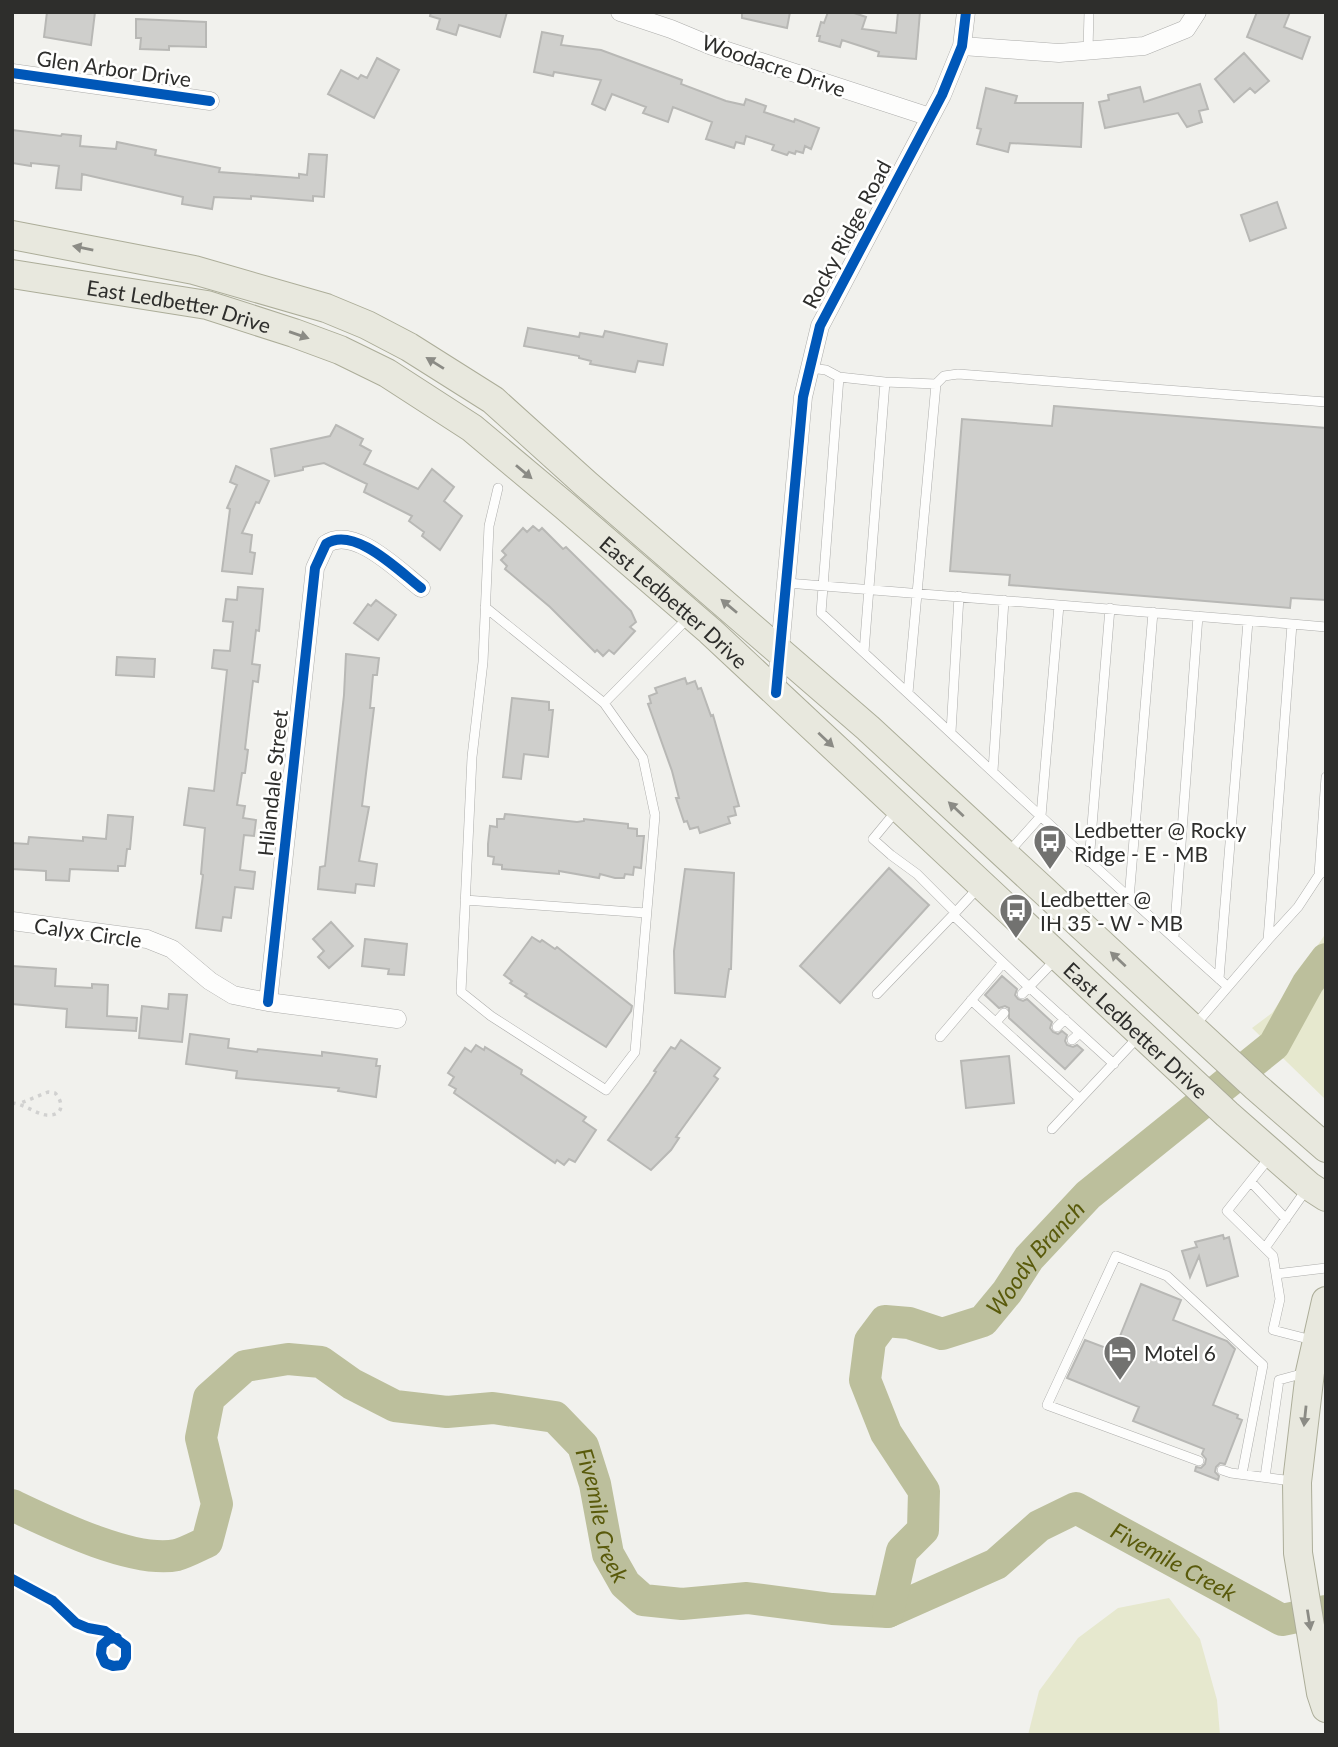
<svg xmlns="http://www.w3.org/2000/svg" width="1338" height="1747" font-family="Lato,sans-serif">
<style>
.green{fill:#e6e8ce}
.lines{fill:none;stroke-linecap:round;stroke-linejoin:round}
.river{stroke:#bcbf9c;stroke-width:32}
.building{fill:#cfcfcc;stroke:#b8b8b5;stroke-width:2}
.service-casing{stroke:#adadab;stroke-width:10}
.minor-casing{stroke:#adadab;stroke-width:19}
.primary-casing{stroke:#acad99;stroke-width:30}
.path{stroke:#d1d1d0;stroke-width:3.5;stroke-dasharray:3.5 5;stroke-linecap:butt}
.service{stroke:#fdfdfc;stroke-width:9}
.minor{stroke:#fdfdfc;stroke-width:18}
.primary{stroke:#e8e8de;stroke-width:28}
.cycleway-casing{stroke:#fffffe;stroke-width:15}
.cycleway{stroke:#0057b8;stroke-width:10}
.oneway{fill:#8b8b85}
.labels{text-anchor:middle;dominant-baseline:central;stroke-width:5;stroke-linejoin:round;paint-order:stroke}
.street-label{font-size:21px;fill:#2e2e2c;stroke:#fffffe}
.poi-label{font-size:21px;fill:#2e2e2c;stroke:#fffffe;text-anchor:start}
.water-label{font-size:23px;font-style:italic;fill:#595a0b;stroke:#fffffe}
</style>
<rect width="100%" height="100%" fill="#f1f1ed"/>
<path class="green" d="M1326,933V1098L1325,1099L1252,1028L1272,1013Z
M1169,1598L1200,1639L1217,1700L1220,1735H1028L1039,1691L1078,1638L1118,1608Z"/>
<g class="lines">
<g class="river">
<path id="s1" d="M12,1505C52,1524 134,1564 177,1555C187,1552 198,1546 207,1542L217,1504L201,1438L209,1398L245,1366L288,1359L321,1362L352,1384L395,1406L447,1412L493,1408L555,1417L583,1446L595,1484L608,1554L625,1584L643,1600L682,1604L747,1598L832,1609L888,1612L996,1564L1039,1526L1076,1508L1282,1620L1326,1611"/>
<path id="s2" d="M888,1612L902,1551L923,1530L924,1491L886,1433L865,1380L870,1341L885,1321L909,1323L942,1334L983,1321L1007,1292L1029,1258L1088,1195L1274,1045L1308,983L1326,959"/>
</g>
</g>
<path class="building" d="M47,12H95L91,45L44,37Z
M431,12H507L500,37L459,25L456,35L437,29L440,19L430,16Z
M742,12H790L787,28L742,18Z
M828,12H851L866,17L862,29L896,33L898,12H920L916,59L878,56L879,52L842,40L840,47L819,41L820,36H817L821,22L824,23Z
M1257,12H1290L1284,27L1310,37L1302,59L1247,37Z
M136,19L206,22V47L169,46V50L140,49L141,38H136Z
M542,32L563,36L561,45L601,50L682,80L681,84L726,101L744,105L746,99L766,106L764,112L794,122L795,119L819,128L811,149L805,146L803,153L796,151L795,154L789,152L787,155L772,150L774,145L746,136L744,144L736,142L734,148L706,139L712,122L673,107L668,122L643,113L646,107L612,94L605,110L592,104L601,80L554,72L553,76L534,72Z
M1244,53L1269,81L1255,93L1250,88L1234,102L1215,79Z
M377,58L399,70L374,118L328,94L341,70L358,79L361,75L367,78Z
M1200,84L1208,109L1199,111L1202,122L1187,127L1178,113L1105,128L1099,102L1109,100L1108,95L1140,87L1144,102Z
M986,88L1017,96L1015,103H1083L1081,147L1010,143L1008,152L977,144L981,129L977,128Z
M12,130L61,136L62,134L81,136L80,146L116,149L117,142L156,150L155,155L220,168L219,172L299,178V174L307,175L309,154L327,155L324,197L313,196V201L251,196V199L214,197L212,209L182,204L183,197L82,174L81,190L56,188L59,166L31,163V166L12,163Z
M1277,202L1286,228L1250,241L1241,215Z
M528,328L579,337L580,333L603,337L605,331L667,344L663,365L638,361L635,372L590,364L591,361L579,358V356L524,346Z
M1054,406L1326,428V600L1291,598L1290,608L1009,585L1010,575L950,571L962,419L1052,426Z
M336,425L363,439L360,445L371,451L364,464L418,489L432,469L454,487L444,501L462,516L440,550L422,536L424,532L409,521L412,516L364,492L367,484L324,463L303,467V470L275,476L271,449L330,436Z
M236,466L269,481L259,503L256,502L242,533L252,535L250,552L255,553L252,574L222,571L230,509L227,508L237,485L230,482Z
M533,526L539,531L542,528L563,549L566,547L631,611L636,622L630,627L635,631L614,654L609,650L603,656L597,650L595,652L550,607L505,569L507,566L501,560L506,555L502,551L523,528L527,532Z
M238,587L263,589L259,631L256,630L252,664L260,665L258,682L253,681L245,749L248,750L245,773H242L237,805L245,806L243,818L256,820L254,836L244,835L240,870L255,872L253,889L235,887L231,918L223,917L221,931L196,928L203,875L201,874L205,828L184,825L189,788L214,791L227,670L212,668L214,650L230,651L233,622L223,621L226,599L237,600Z
M376,600L396,615L378,640L354,623L368,604L371,606Z
M346,654L379,658L377,675H373L370,708H374L362,806L369,807L359,861L377,864L374,886L356,884L355,893L318,889L320,867L325,866L344,695Z
M117,657L155,659L154,677L116,675Z
M685,678L687,684L695,681L698,689L701,688L711,716L713,715L739,806L734,807L736,815L728,817L730,823L700,833L698,827L690,829L687,821L684,822L676,798H679L672,771L648,704L651,703L649,696L657,693L655,688Z
M512,698L549,702V710H553L548,757L524,754L521,779L503,777Z
M505,814L577,822L584,821V819L628,824V828L637,829V836H644L641,868L634,867L633,875L625,874L624,878H615L600,874L599,878L559,871V874L502,869V865L493,864L494,857L488,856V844L490,826L497,827V819H504Z
M108,815L133,817L130,849H127L125,866H118V871L70,869L69,881L46,880V871L12,869V843L28,844L29,837L83,841V837L106,839Z
M889,868L929,905L840,1003L800,966Z
M685,869L734,873L731,969H729L725,997L675,993L674,951Z
M331,922L353,946L329,968L318,957L324,951L313,939Z
M532,937L540,942L542,940L555,949L557,947L632,1006L631,1011L606,1047L525,996L527,994L510,983L512,981L504,975Z
M365,939L407,944L404,975L388,974L389,969L362,966Z
M12,966L56,969L55,986L92,988V984L108,985L107,1016L137,1018L136,1031L66,1027L67,1009L12,1004Z
M1002,976L1017,989L1015,995L1018,999L1023,1001L1027,999L1052,1022L1050,1028L1053,1032L1058,1034L1062,1031L1067,1035L1065,1041L1067,1045L1073,1047L1077,1045L1083,1050L1065,1069L1009,1018V1008L1005,1006L999,1008L985,995Z
M169,994L187,995L182,1042L139,1038L142,1006L168,1009Z
M190,1034L229,1039L228,1048L257,1052L258,1049L322,1056V1052L377,1059L376,1066H380L376,1097L338,1091L339,1088L236,1078L237,1071L186,1064Z
M681,1040L720,1068L714,1076L718,1079L676,1137L679,1138L671,1150L651,1170L608,1140L649,1083L656,1072L654,1071L671,1047L675,1049Z
M476,1045L484,1050L485,1047L522,1070L521,1074L586,1117L583,1121L596,1130L575,1162L569,1159L564,1165L557,1160L555,1163L454,1093L456,1089L449,1085L454,1077L448,1073L465,1048L471,1052Z
M1009,1056L1014,1103L966,1108L961,1061Z
M1223,1235L1224,1239L1229,1237L1238,1276L1207,1286L1199,1256L1190,1277L1182,1251L1197,1247L1195,1242Z
M1141,1284L1181,1300L1173,1320L1227,1341L1235,1349L1213,1405L1238,1415L1237,1418L1242,1420L1225,1464L1220,1463L1216,1467L1215,1472L1219,1476L1218,1480L1195,1471L1196,1467L1201,1468L1205,1464L1206,1459L1202,1454L1204,1449L1133,1421L1139,1407L1067,1378L1085,1340L1114,1351Z"/>
<g class="lines">
<defs>
<path id="service" d="M1088,50L1089,12
M810,368L826,370L839,377L885,382L864,652
M839,377L821,613C956,737 1090,864 1227,986
M885,382L936,384L944,376L958,374L1326,402
M787,583L1292,624L1268,940L1196,1024
M485,607L604,703L643,758L655,815L635,1052L606,1090L491,1016L461,992L472,757L483,662L489,526L498,488
M1292,624L1326,627
M908,693L936,384
M604,703L690,616
M951,732L959,596
M993,771L1004,600
M897,810L873,839L891,855L917,874L955,912
M1007,854L1041,816L1059,605
M1089,862L1110,608
M1319,875L1326,777
M978,888L953,915L1029,987L1022,994
M1129,899L1153,612
M465,900L646,913
M1174,938L1198,616
M1268,940L1298,907L1319,875L1326,869
M1055,960L1029,987L1114,1064
M1219,979L1248,621
M877,994L953,915
M971,1000L1080,1099L1052,1129
M996,1022L1004,1013
M1057,1027L1065,1019
M940,1037L1003,963
M1072,1040L1080,1033
M1080,1099L1140,1035
M1269,1158L1227,1211L1273,1256L1280,1299L1273,1330L1312,1340
M1251,1182L1286,1219
M1265,1248L1306,1190
M1276,1274L1326,1268
M1199,1461L1047,1405L1116,1256L1167,1276L1263,1365L1242,1474
M1222,1470L1231,1473L1292,1481
M1265,1477L1279,1380L1305,1373"/>
<path id="minor" d="M620,12L671,29L712,46L930,117
M962,46L1059,53L1144,46L1186,29L1197,12
M12,73L210,101
M776,693L803,397L820,326L942,95L962,46L966,12
M12,921L147,939L172,949L210,981L233,995L268,1002L397,1019
M268,1002L315,568L326,544C354,525 399,571 421,588"/>
<g id="primary">
<path d="M12,235L194,270L326,308L367,325L409,347L493,400L586,484L868,728L1256,1087L1326,1148"/>
<path id="s3" d="M12,274L207,305L294,333L340,350L387,373L472,428L565,506L710,631L1227,1114L1309,1186L1326,1197"/>
<path d="M1326,1301L1310,1372L1297,1482L1298,1553L1321,1693L1326,1708"/>
</g>
</defs>
<use href="#service" class="service-casing"/>
<use href="#minor" class="minor-casing"/>
<use href="#primary" class="primary-casing"/>
<path class="path" d="M12,1103C26,1104 39,1117 51,1115C65,1114 62,1100 55,1093L48,1092L21,1103"/>
<use href="#service" class="service"/>
<use href="#minor" class="minor"/>
<use href="#primary" class="primary"/>
<defs>
<path id="cycleway" d="M12,73L210,101
M776,693L803,397L820,326L942,95L962,46L966,12
M268,1002L315,568L326,544C354,525 399,571 421,588
M12,1579L53,1601L76,1623L88,1628L105,1631L126,1646V1658L122,1665L113,1666L105,1663L101,1654L102,1645L109,1639L117,1638"/>
</defs>
<use href="#cycleway" class="cycleway-casing"/>
<use href="#cycleway" class="cycleway"/>
</g>
<defs><path id="oneway-solid" d="M-6-.8H1V-3.2L6.5 0L1 3.2V.8H-6Z" transform="scale(1.75)"/></defs>
<g class="oneway">
<use href="#oneway-solid" transform="translate(83 248) rotate(-169)"/>
<use href="#oneway-solid" transform="translate(299 335) rotate(19)"/>
<use href="#oneway-solid" transform="translate(435 363) rotate(-148)"/>
<use href="#oneway-solid" transform="translate(524 472) rotate(40)"/>
<use href="#oneway-solid" transform="translate(729 606) rotate(-140)"/>
<use href="#oneway-solid" transform="translate(826 740) rotate(43)"/>
<use href="#oneway-solid" transform="translate(956 809) rotate(-137)"/>
<use href="#oneway-solid" transform="translate(1118 959) rotate(-137)"/>
<use href="#oneway-solid" transform="translate(1305 1416) rotate(96)"/>
<use href="#oneway-solid" transform="translate(1309 1620) rotate(81)"/>
</g>
<defs>
<symbol id="bus-pin" viewBox="-11 -11 22 30"><path d="M0 17L-7.5 6A9.5 9.5 0 1 1 7.5 6Z" fill="#727270" stroke="#fffffe"/><path d="M-5-6H5V4H4V6H2V4H-2V6H-4V4H-5ZM-3.5-4V0h7V-4ZM-3.5 1.2v1.5H-2V1.2ZM2 1.2v1.5H3.5V1.2Z" fill="#fff"/></symbol>
<symbol id="hotel-pin" viewBox="-11 -11 22 30"><path d="M0 17L-7.5 6A9.5 9.5 0 1 1 7.5 6Z" fill="#727270" stroke="#fffffe"/><path d="M-6-4.5h1.5V1H6V5H4.5V3h-9V5H-6ZM-4 0a1.8 1.8 0 1 1 3.6 0ZM.5 0V-2.5h3Q6-2.5 6 0Z" fill="#fff"/></symbol>
</defs>
<g fill-rule="evenodd">
<use href="#bus-pin" x="1031" y="822" width="38" height="52"/>
<use href="#bus-pin" x="997" y="891" width="38" height="52"/>
<use href="#hotel-pin" x="1101" y="1333" width="38" height="52"/>
</g>
<g class="labels">
<g class="street-label">
<text transform="translate(774 65) rotate(19)">Woodacre Drive</text>
<text transform="translate(114 68) rotate(8)">Glen Arbor Drive</text>
<text transform="translate(846 234) rotate(-62)">Rocky Ridge Road</text>
<text stroke="none"><textPath href="#s3" startOffset="170">East Ledbetter Drive</textPath></text>
<text stroke="none"><textPath href="#s3" startOffset="758">East Ledbetter Drive</textPath></text>
<text transform="translate(272 783) rotate(-84)">Hilandale Street</text>
<text transform="translate(88 932) rotate(8)">Calyx Circle</text>
<text stroke="none"><textPath href="#s3" startOffset="1388">East Ledbetter Drive</textPath></text>
</g>
<g class="poi-label">
<text x="1074" y="829">Ledbetter @ Rocky<tspan x="1074" dy="24">Ridge - E - MB</tspan></text>
<text x="1040" y="898">Ledbetter @<tspan x="1040" dy="24">IH 35 - W - MB</tspan></text>
<text x="1144" y="1352">Motel 6</text>
</g>
<g class="water-label">
<text stroke="none"><textPath href="#s2" startOffset="506">Woody Branch</textPath></text>
<text stroke="none"><textPath href="#s1" startOffset="840">Fivemile Creek</textPath></text>
<text stroke="none"><textPath href="#s1" startOffset="1512">Fivemile Creek</textPath></text>
</g>
</g>
<rect width="1338" height="1747" fill="none" stroke="#2e2e2c" stroke-width="28"/>
</svg>
